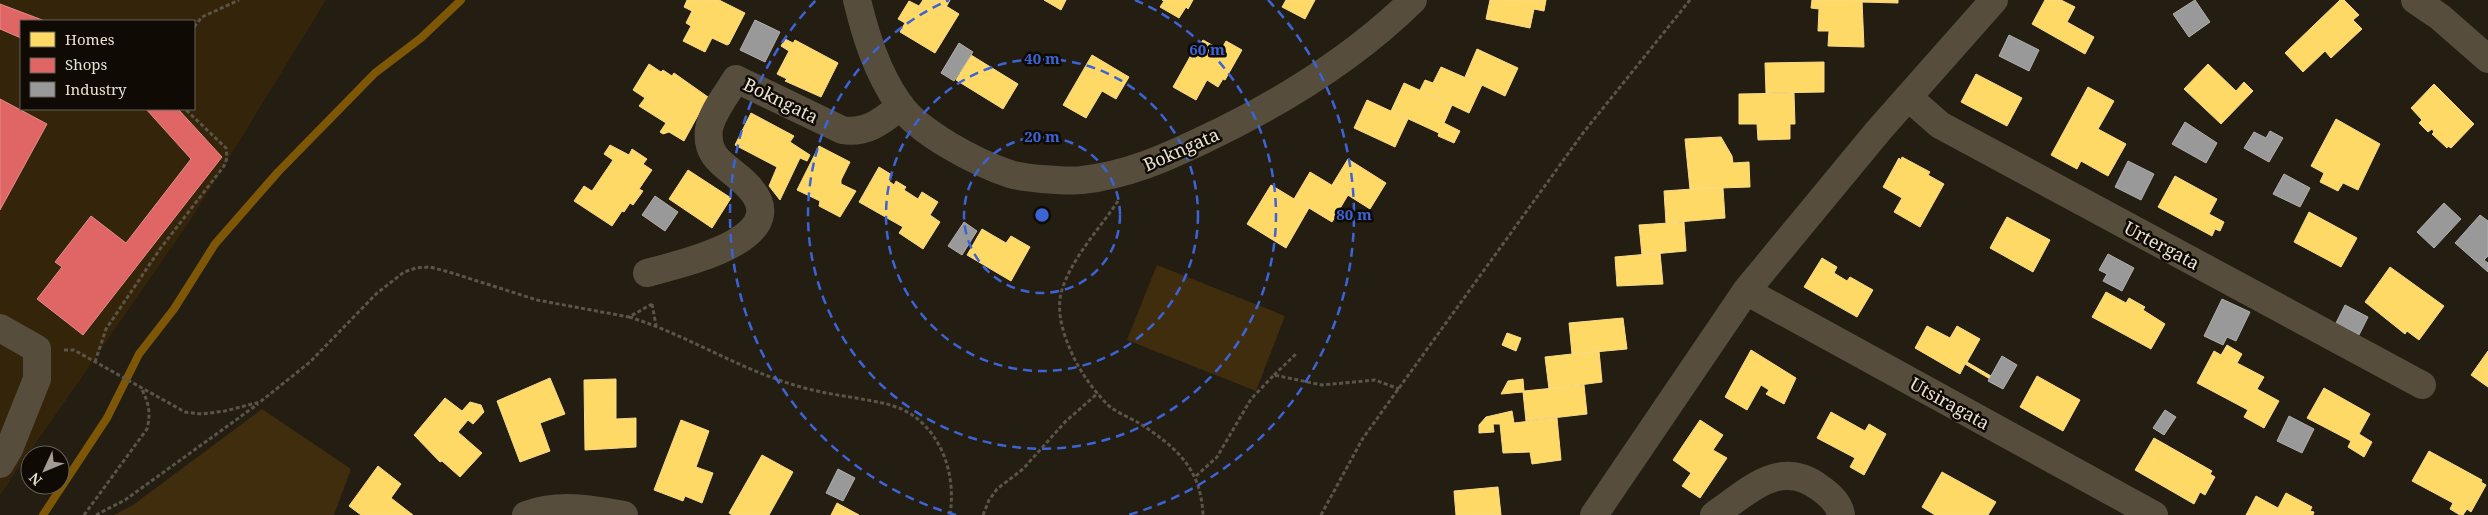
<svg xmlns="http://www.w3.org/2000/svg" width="2488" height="515" font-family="'Noto Serif',serif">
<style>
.built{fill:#33240a;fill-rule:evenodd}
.green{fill:#402d0e}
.homes{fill:#ffd966;stroke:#f8db87}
.shops{fill:#e06666;stroke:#e38b87}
.industry{fill:#999;stroke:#b1aeab}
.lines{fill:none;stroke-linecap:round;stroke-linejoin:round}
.stream{stroke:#7e5706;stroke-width:8}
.path{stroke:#5c5448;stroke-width:3;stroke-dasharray:4 2.5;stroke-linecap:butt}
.minor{stroke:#564d3c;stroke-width:28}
.ring{fill:none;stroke:#3c64d7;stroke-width:2.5;stroke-dasharray:9 6}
.labels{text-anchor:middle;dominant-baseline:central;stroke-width:5;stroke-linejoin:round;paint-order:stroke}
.street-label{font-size:18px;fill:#e9e0d4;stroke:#0f0a03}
.centre{fill:#3c64d7;stroke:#0f0a03;stroke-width:2.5}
.ring-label{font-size:15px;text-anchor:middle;font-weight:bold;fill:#3c64d7;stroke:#0f0a03;stroke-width:5;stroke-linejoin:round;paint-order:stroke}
</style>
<rect width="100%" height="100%" fill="#231d12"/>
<path class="built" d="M0,0H326L192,218L0,495ZM21,21H194V109H21Z"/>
<path class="green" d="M1157,265L1285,316L1256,391L1127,340Z
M262,409L351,469L334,515H114L133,505Z"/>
<path class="homes" d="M687,0H719L745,13L729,44L727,45L712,38L705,52L683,41L691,26L686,23L692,11L684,7Z
M923,0H929L945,9L946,6L959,14L935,53L900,32L905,23L898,19L909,1L919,6Z
M929,0H950L945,9Z
M1044,0H1066L1061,10Z
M1162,0H1193L1188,9L1186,7L1179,18L1160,7L1164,1Z
M1286,0H1315L1305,19L1282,7Z
M1490,0H1546L1544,11L1534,9L1530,28L1486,19Z
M1812,0H1862L1864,47L1828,46L1829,31H1818L1819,9L1811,8Z
M1862,0H1898V3L1862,2Z
M2045,0H2061L2075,7L2067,22L2094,37L2085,54L2032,24Z
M2340,0H2344L2359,15L2353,20L2362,29L2331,58L2325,51L2303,72L2285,53Z
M785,39L793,43L795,40L838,63L821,97L785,81L787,79L777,74L789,51L781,46Z
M1203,40L1221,50L1226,41L1242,50L1225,80L1223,79L1218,87L1207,80L1196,100L1173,87L1195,48L1197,49Z
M1477,49L1518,68L1505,96L1465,77Z
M971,55L1018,84L1003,109L956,80Z
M1092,55L1129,77L1116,99L1102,91L1086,118L1063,105Z
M1824,62V92L1766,93L1765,63Z
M649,64L661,72L663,70L672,76L674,73L708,97L684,141L669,132L663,134L660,132L666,123L639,106L645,98L633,90Z
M2208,64L2236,91L2244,82L2253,91L2221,124L2184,89Z
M1441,67L1482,85L1469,113L1420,90L1425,80L1433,83Z
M1976,74L2022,98L2007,126L1961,102Z
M1404,83L1452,105L1444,123L1460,131L1454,143L1438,136L1439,133L1391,111Z
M2434,84L2474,124L2451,148L2448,146L2447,148L2432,134L2434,132L2432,129L2428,132L2419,123L2422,120L2411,108Z
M2088,87L2114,101L2098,129L2126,144L2108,176L2081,161L2077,169L2051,155Z
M1794,93L1795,124H1790V139L1758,140L1757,124H1739V94Z
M1367,100L1408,119L1395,147L1354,128Z
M751,113L794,136L790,142L810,155L807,161L800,158L780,200L769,186L777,167L735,145Z
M2336,119L2380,144L2358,190L2343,183L2338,191L2320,182L2324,173L2311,166Z
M1721,137L1732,156L1733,163L1749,162L1750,187L1690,189L1685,139Z
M610,145L629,155L632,149L647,159L643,164L652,170L639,189L643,191L633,205L630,203L624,212L622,211L612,226L574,201L584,186L592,191L613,160L604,154Z
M819,146L850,162L841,180V184L856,191L840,217L819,206L820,201L797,190Z
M1902,157L1930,172L1928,175L1944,184L1920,227L1894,212L1902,198L1883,187L1899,158L1901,160Z
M1348,159L1386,183L1370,209L1332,185Z
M879,167L892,175L889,181L894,185L896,181L906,187L904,190L918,199L922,192L938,202L930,215L940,222L923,249L899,233L903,227L859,202Z
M688,170L731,198L712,228L669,199Z
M1310,172L1348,195L1332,222L1294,199Z
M2175,176L2217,199L2209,214L2224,222L2220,231L2215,229L2212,236L2158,207Z
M1271,185L1309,208L1286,248L1247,224Z
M1707,188H1723L1725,218L1666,223L1664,191Z
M2309,212L2357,238L2341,267L2294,242Z
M2007,217L2050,240L2033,272L1990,248Z
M1684,222L1686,251L1642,255L1639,225Z
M982,229L1006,243L1011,236L1030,247L1011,281L967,255Z
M1660,253L1663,284L1617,286L1615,257Z
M1822,258L1837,267L1834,273L1847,281L1850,277L1873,290L1857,317L1804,287Z
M2390,267L2444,306L2419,340L2407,331L2405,334L2365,302Z
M2106,292L2126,303L2129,298L2145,307L2143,310L2165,324L2151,349L2092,317Z
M1623,318L1627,349L1572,354L1569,323Z
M1927,326L1950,338L1957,326L1980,339L1967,362L1991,376L1990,379L1965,364L1960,374L1915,348Z
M1507,333L1521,338L1516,351L1502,345Z
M2227,345L2242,354L2237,363L2264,377L2257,389L2279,401L2264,428L2244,417L2248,410L2197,383L2214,351L2221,355Z
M1751,350L1796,378L1784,404L1766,394L1769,390L1761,385L1747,410L1725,397Z
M1599,351L1602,382L1549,389L1545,357Z
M2488,351V387L2471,375Z
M2037,376L2080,400L2063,431L2020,407Z
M550,378L565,414L540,423L550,451L520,462L497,401Z
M616,379V419L636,418V447L585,450L584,380Z
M1523,379L1524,391L1584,385L1587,414L1526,421L1523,392L1501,394L1508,381Z
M2324,388L2370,414L2359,434L2372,442L2364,457L2348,447L2351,441L2307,418Z
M445,398L462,411L470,402L481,405L484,412L473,424L468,420L458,432L482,453L460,477L442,461L440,462L414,435Z
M1512,411L1514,423L1557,418L1561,460L1532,464L1530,452L1503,453L1500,424H1493L1494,432L1479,433V425L1486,417Z
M1831,412L1865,431L1869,424L1886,434L1864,475L1850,467L1855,458L1817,438Z
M681,420L709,431L696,467L713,473L702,503L685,496L683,501L654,490Z
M1700,420L1723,435L1713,450L1727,458L1700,498L1682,486L1691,473L1673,460Z
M2154,438L2212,471L2210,474L2215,477L2205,495L2200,492L2194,504L2135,470Z
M2429,451L2482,480L2481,482L2486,485L2471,512L2467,509L2463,515H2460L2450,509L2453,503L2412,481Z
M762,455L793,472L769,515H732L729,513Z
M378,466L401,484L391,498L413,515H361L349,506Z
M1942,472L1996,502L1988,515H1935L1922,507Z
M1498,487L1501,515H1456L1454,491Z
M2286,493L2312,507L2310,511L2314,512L2313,515H2246L2256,496L2278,508Z
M837,503L859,515H831Z"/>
<path class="shops" d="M0,4L45,21H21V38L0,29Z
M0,99L47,124L0,210Z
M146,109H178L222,157L83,335L37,299L62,267L55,262L91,216L126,243L191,159Z"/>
<path class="industry" d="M2195,0L2210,22L2189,37L2173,14Z
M755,20L780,32L765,62L740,50Z
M2009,35L2039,50L2029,71L1999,56Z
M959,43L973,52L954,81L941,73Z
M2185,122L2217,143L2206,163L2172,144Z
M2270,131L2283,138L2269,162L2244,148L2254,132L2266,138Z
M2128,161L2154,174L2141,200L2115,187Z
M2284,174L2310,188L2300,207L2273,194Z
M655,196L678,212L665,231L642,215Z
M2444,203L2461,219L2434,248L2417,232Z
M2480,215L2488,221V256L2484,260L2488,263V272L2455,243Z
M964,222L977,231L962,255L948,246Z
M2108,254L2134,268L2122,291L2103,281L2107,274L2099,270Z
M2222,299L2250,312L2236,341L2227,337L2223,345L2204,336Z
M2345,305L2368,317L2359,335L2336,323Z
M2002,356L2017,365L2003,389L1988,381Z
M2165,410L2176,417L2164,435L2153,428Z
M2289,416L2314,429L2302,453L2277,441Z
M838,469L855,478L843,501L826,493Z"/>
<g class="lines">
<path class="stream" d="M43,515L107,418L139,354L174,309L215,244L278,172L375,73L421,38L461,0"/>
<path class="path" d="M194,27L202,17L239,0
M1118,201C1100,228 1076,253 1064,284C1057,301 1059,318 1065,336C1074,363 1089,386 1109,406C1118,413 1130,418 1139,423C1176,447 1201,468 1203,515
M652,304L656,325
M629,317C685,334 735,367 791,384C809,390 830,394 850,397C876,402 900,403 920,421C947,445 955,482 950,515
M64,350H74L185,412L202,414L225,411L260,402L310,362L376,294L404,272L416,268L430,267L449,272L537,300L629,317L652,304
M95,362L106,329L160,249L224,166L227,158L226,148L185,109
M1274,375L1297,353
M1196,476L1217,457L1251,399L1274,375L1322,385L1375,380L1399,389
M84,515L147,429C151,413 149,403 141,388
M96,515L125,500L258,404
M983,515L989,500L997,489L1023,469L1065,422L1098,393
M1321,515L1363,438L1583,133L1690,0"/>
<path class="minor" d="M857,0C866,37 877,72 899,104C919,133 977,163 1010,174C1022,178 1069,182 1082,180C1127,175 1163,159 1203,140C1279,104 1353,59 1413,0
M2415,0L2440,17L2488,59
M1908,97L1940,125L2422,385
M647,273C680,264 803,238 745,183C728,166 705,159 709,129C712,112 727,94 736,79L842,130C867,134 882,121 901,106
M1746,291L2154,515
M0,328L37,349V379L9,449L0,464
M526,515C558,503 591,509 624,515
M1594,515L1746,291L1879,130L1994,0
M1714,515C1748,492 1780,457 1820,488C1830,495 1839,503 1841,515"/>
</g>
<g class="ring">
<circle cx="1042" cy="215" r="78"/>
<circle cx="1042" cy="215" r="156"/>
<path d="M1135 0A234 234 0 1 1 949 0"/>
<path d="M956 515A312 312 0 0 1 816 0M1268 0A312 312 0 0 1 1128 515"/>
</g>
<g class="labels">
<g class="street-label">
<text transform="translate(781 100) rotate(26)">Bokngata</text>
<text transform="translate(1181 149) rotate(-24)">Bokngata</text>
<text transform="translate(2162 245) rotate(28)">Urtergata</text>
<text transform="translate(1950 403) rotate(29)">Utsiragata</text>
</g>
</g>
<circle cx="1042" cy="215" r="8" class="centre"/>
<g class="ring-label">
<text x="1207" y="55">60 m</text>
<text x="1042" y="64">40 m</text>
<text x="1042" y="142">20 m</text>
<text x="1354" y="220">80 m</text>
</g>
<rect x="20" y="20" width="175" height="90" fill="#0f0a03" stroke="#666057"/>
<rect x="30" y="32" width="25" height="15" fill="#ffd966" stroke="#666057"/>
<text x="65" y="45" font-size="15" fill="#e9e0d4">Homes</text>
<rect x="30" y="58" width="25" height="15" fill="#e06666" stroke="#666057"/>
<text x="65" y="70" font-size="15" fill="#e9e0d4">Shops</text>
<rect x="30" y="82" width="25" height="15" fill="#999999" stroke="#666057"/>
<text x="65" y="95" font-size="15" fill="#e9e0d4">Industry</text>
<g transform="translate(45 470) rotate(226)"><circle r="24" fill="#0f0a03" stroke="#666057"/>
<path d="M0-4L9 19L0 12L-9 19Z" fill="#a49c90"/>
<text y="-8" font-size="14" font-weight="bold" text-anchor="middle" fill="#e9e0d4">N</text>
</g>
</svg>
